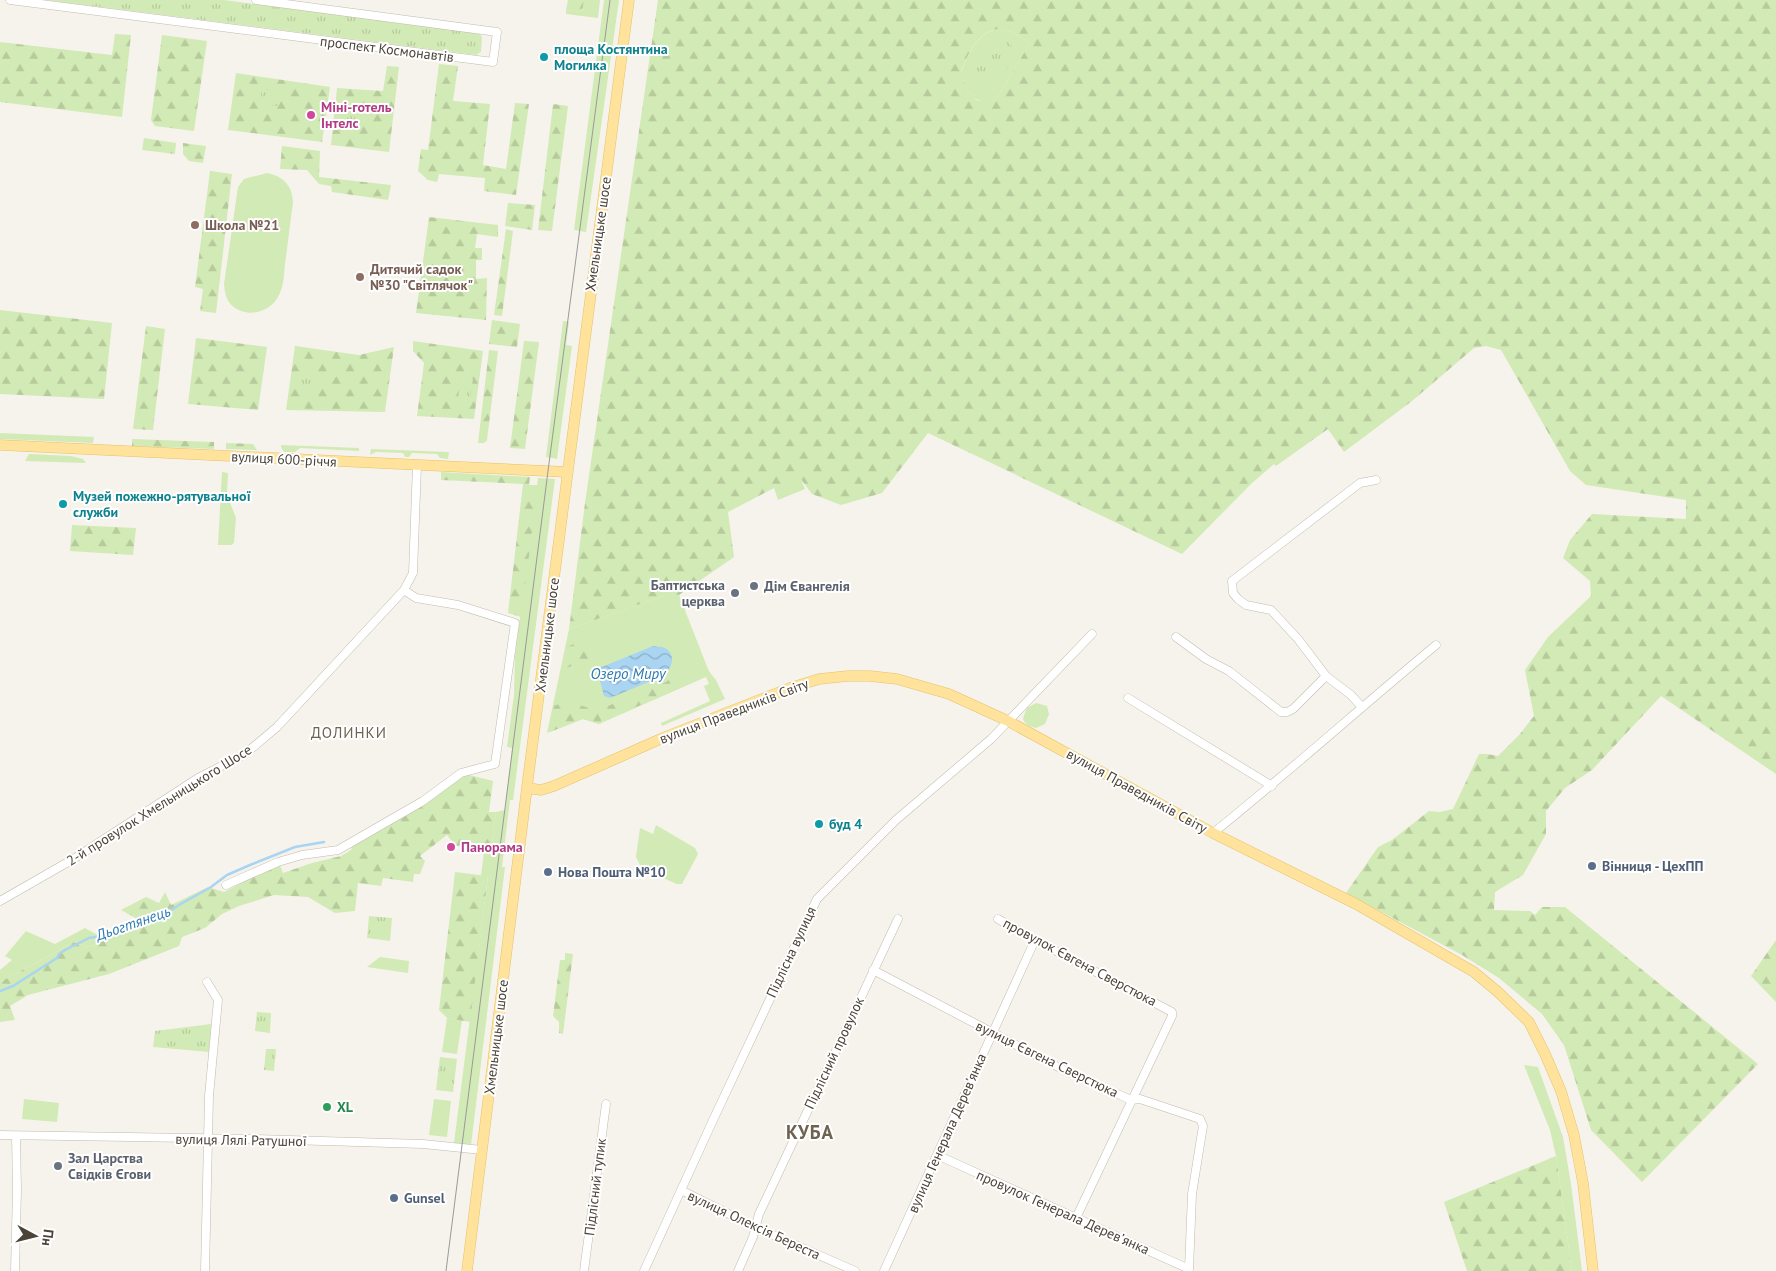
<svg xmlns="http://www.w3.org/2000/svg" width="1776" height="1271" font-family="'PT Sans',sans-serif">
<style>
.grass{fill:#d2eab5}
.forest{fill:url(#forest-firs);fill-rule:evenodd}
.park{fill:url(#park-tufts)}
.water{fill:url(#water-waves)}
.lines{fill:none;stroke-linecap:round;stroke-linejoin:round}
.stream{stroke:#a9d4f2;stroke-width:2.5}
.minor-casing{stroke:#c2bbae;stroke-width:9}
.major-casing{stroke:#e6c16a;stroke-width:11}
.minor{stroke:#fff;stroke-width:8}
.major{stroke:#ffe39c;stroke-width:10}
.tram{stroke:#9a9a9a;stroke-width:1}
.culture-dot{fill:#0f9aa8;stroke:#fff;stroke-width:2}
.hotel-dot{fill:#d1479c;stroke:#fff;stroke-width:2}
.education-dot{fill:#8d6e63;stroke:#fff;stroke-width:2}
.worship-dot{fill:#6b7280;stroke:#fff;stroke-width:2}
.service-dot{fill:#5c6f8a;stroke:#fff;stroke-width:2}
.leisure-dot{fill:#2e9e5b;stroke:#fff;stroke-width:2}
.labels{text-anchor:middle;dominant-baseline:central;stroke-width:4;stroke-linejoin:round;paint-order:stroke}
.street-label{font-size:14px;fill:#4b4439;stroke:#fff}
.culture-label{font-size:14px;font-weight:bold;fill:#0d838f;stroke:#fff;text-anchor:start}
.hotel-label{font-size:14px;font-weight:bold;fill:#b23c85;stroke:#fff;text-anchor:start}
.education-label{font-size:14px;font-weight:bold;fill:#785e54;stroke:#fff;text-anchor:start}
.worship-label{font-size:14px;font-weight:bold;fill:#5b616d;stroke:#fff;text-anchor:start}
.service-label{font-size:14px;font-weight:bold;fill:#4e5e75;stroke:#fff;text-anchor:start}
.leisure-label{font-size:14px;font-weight:bold;fill:#27864d;stroke:#fff;text-anchor:start}
.water-label{font-size:15px;font-style:italic;fill:#2e7ab2;stroke:#fff}
.neighbourhood-label{font-size:15px;letter-spacing:1px;fill:#6e6250;stroke:#fff}
.district-label{font-size:19px;font-weight:bold;letter-spacing:1px;fill:#6e6250;stroke:#fff}
</style>
<defs>
<pattern id="forest-firs" width="22" height="20" patternUnits="userSpaceOnUse" patternTransform="scale(1.25)"><rect width="22" height="20" fill="#d2eab5"/><path d="M5 1l3.5 6h-7zM16 11l3.5 6h-7z" fill="#b6ca9c"/></pattern>
<pattern id="park-tufts" width="24" height="20" patternUnits="userSpaceOnUse" patternTransform="scale(1.25)"><rect width="24" height="20" fill="#d2eab5"/><path d="M3 7l-1-3M5 7V3M7 7l1-3M15 17l-1-3M17 17v-4M19 17l1-3" fill="none" stroke="#b6ca9c"/></pattern>
<pattern id="water-waves" width="16" height="10" patternUnits="userSpaceOnUse" patternTransform="scale(1.25)"><rect width="16" height="10" fill="#a9d4f2"/><path d="M0 5q4-4 8 0t8 0" fill="none" stroke="#8caec5"/></pattern>
</defs>
<rect width="100%" height="100%" fill="#f6f3ec"/>
<path class="grass" d="M584,0H600L598,18L566,14V10L582,12Z
M604,0H619L586,232L574,230Z
M999,29L1012,32L1030,43L998,96L990,100L982,99L981,101L974,98L975,96L968,91L961,72C969,53 977,32 999,29Z
M267,173C283,176 293,186 293,203C290,223 288,243 285,264C284,272 284,283 281,290C276,307 258,317 241,311C228,306 225,297 224,284L238,187L244,179Z
M563,321L569,322L566,345L572,346L557,459L546,457Z
M0,433L94,437L93,443L0,439Z
M281,445L359,448V451L300,448L295,452H284L281,447Z
M371,449L449,452L448,459L440,458L437,454L412,453L409,457H405L403,453L376,452L370,455Z
M29,454L71,456L83,459L86,463L25,461Z
M222,472L228,473L227,495L236,518L234,543L231,545H218Z
M800,477L805,489L778,500L774,488Z
M538,478L555,479L513,800H510L502,867H505L471,1145L454,1143L488,877L481,876L485,843H492L496,812L505,810L512,748L507,747L514,695L515,656Z
M666,595H679L708,669L711,674L716,680L725,699L662,726L661,723L710,701L704,686L709,684L706,677L599,724L583,719L547,733L569,629Z
M1036,703L1047,706L1049,714L1045,724L1036,728C1030,727 1024,724 1023,718L1027,708Z
M656,825L695,848L698,854L682,884H677L642,869L636,857L640,828L653,834Z
M85,928L105,939L90,947L72,942L58,951L0,982V970L12,960L5,956L26,931L55,944Z
M380,957L409,961L408,973L367,967Z
M447,1018L462,1020L457,1054L442,1052Z
M1524,1065L1538,1067L1563,1137L1571,1184L1582,1271H1572L1556,1156L1550,1130Z
M24,1099L59,1103L57,1122L22,1119Z
M434,1099L451,1101L447,1137L429,1135Z"/>
<path class="forest" d="M568,0H584L582,12L566,10Z
M658,0H1776V774L1661,696L1592,770L1565,788L1546,811V834L1523,875L1495,892L1494,910L1530,911L1535,915L1542,907H1565L1758,1064L1642,1182L1591,1130L1564,1045L1542,1014L1499,978L1462,955L1346,893L1378,847L1392,840L1429,811L1440,812L1453,809L1479,754H1487L1498,756L1520,734L1534,716L1525,670L1548,637L1591,596L1590,581L1563,558L1570,540L1592,514L1686,519V500L1586,485L1570,471L1501,350L1486,346L1474,348L1412,401L1344,452L1328,429L1276,466L1274,464L1251,484L1182,554L928,433L882,493L841,505L812,494L800,478L774,488L728,512L734,557L679,595H666L569,629L585,503ZM998,29L1012,32L1030,43L998,96L990,99H981L980,101L975,99V96L968,91L961,71C969,53 977,32 998,29Z
M115,34L131,35L122,117L0,102V42L112,55Z
M162,35L207,41L194,131L155,126L151,120Z
M439,64L458,66L453,101L490,104L483,165L506,169L515,103L529,104L516,195L484,191L485,178L439,174L437,182L428,180L418,171L421,149L428,150Z
M387,66L399,67L389,152L331,145L337,88L383,91Z
M236,73L330,87L322,142L228,130Z
M553,104L568,106L552,231L538,230Z
M144,138L176,143L175,154L142,150Z
M183,143L206,146L203,163L189,161L183,154Z
M282,146L320,151L319,177L391,185L388,200L332,192L331,186L319,184L307,170L280,169Z
M210,171L232,174L216,313L200,311L203,289L195,287Z
M508,203L535,205L532,230L505,226Z
M429,217L498,225V237L477,234L475,248H482V260H476V279L487,278L486,320L416,313Z
M506,229L513,231L502,316L494,315Z
M0,310L112,323L104,399L0,394Z
M492,320L520,324L517,347L489,344Z
M146,326L165,329L153,430L133,429Z
M196,338L267,347L258,410L188,404Z
M413,341L483,351L474,419L417,416L424,363L413,351Z
M524,341L539,342L525,449L510,448Z
M295,346L359,355L394,347L385,412L286,410Z
M489,350L498,351L487,440L484,443H478Z
M132,439L214,442V449L132,446Z
M226,443L253,444L257,450L226,449Z
M441,472L530,477L529,485H538L521,617L508,613L523,484L441,480Z
M72,525L136,528L133,555L70,551Z
M574,644L584,648L590,655L588,661L589,676L581,674L579,663L567,668L563,665L567,647Z
M674,676L679,680L680,688L606,720L604,710L608,706L666,682Z
M572,699L576,704L599,711L602,723L599,724L583,719L550,732L554,706Z
M461,773L493,781L489,812H496L492,843L456,846L447,835L420,856L425,861L420,874H414L413,882L383,878L381,886L358,883L355,911L335,913L308,897L274,895L239,906L222,914L205,928L182,937L179,946L109,974L28,995L10,1006L15,1020L0,1022V982L58,951L72,942L90,947L141,921L121,910L146,897L159,903L165,892L171,905L208,887L224,892L279,863L283,873L312,863L341,856L351,850L354,841Z
M455,872L488,876L470,1022L447,1018L439,1010Z
M1776,940V1002L1751,976Z
M565,953L573,954L563,1034L559,1033V1022L553,1016L560,960H565Z
M1556,1156L1572,1271H1467L1444,1202Z"/>
<path class="park" d="M46,0H224L479,33L482,37L481,52L476,55Z
M1001,40L1007,41L1012,46L1014,58L1000,79L974,72L991,44Z
M262,89L280,91L278,106L260,104Z
M339,112L356,114L353,133L336,130Z
M302,364L317,366L314,388L299,386Z
M461,377L473,379L470,399L458,398Z
M369,916L392,918L390,941L367,938Z
M257,1012L271,1013L270,1033L255,1031Z
M211,1024L209,1052L153,1047L155,1031Z
M266,1049H276L274,1071L264,1070Z
M440,1057L457,1059L453,1092L436,1090Z"/>
<path class="water" d="M653,646C657,647 661,646 665,648C676,654 673,669 663,674V676L610,698L604,696L597,669Z"/>
<g class="lines">
<path class="stream" d="M0,991L13,986L57,958L59,954L65,950L89,938L103,936L140,919C153,917 155,911 170,911L179,905L211,887L227,875L250,865L295,847L324,842"/>
<defs>
<path id="minor" d="M10,0L493,62L497,32L256,0
M1176,637L1206,659L1229,671L1281,712H1287L1293,709L1326,676
M1128,698L1272,786
M1362,707L1351,695L1326,676L1298,639L1271,610L1246,605L1238,599L1233,593L1232,581L1360,483L1376,480
M1213,833C1289,772 1361,707 1436,645
M226,885L278,862L302,855L338,850L423,801L461,773L495,764L515,623L458,605L416,598L404,590
M0,901L75,858L198,778L245,754L277,727L404,590L413,573L417,465
M998,919L1035,940L1172,1012V1016L1076,1218
M873,970L1064,1070L1131,1100L1140,1099L1200,1119L1203,1126L1192,1194L1189,1269L937,1155
M0,1135L256,1139L423,1144L482,1150
M681,1190L755,1227L855,1271
M15,1271L17,1190L16,1136
M205,1271L209,1096L218,1000L207,982
M584,1271L606,1104
M644,1271L714,1118L817,899L896,820L991,739L1092,634
M738,1271L753,1237L759,1214L898,919
M884,1271L1035,940"/>
<path id="major" d="M0,445L568,472
M527,788L541,790L554,786L665,737L790,688L819,679L848,676H870L897,679L949,694L1008,721L1213,833L1356,904L1474,972L1498,992L1529,1022L1545,1054L1561,1091L1574,1135L1583,1183L1593,1271
M467,1271L528,779L629,0"/>
</defs>
<use href="#minor" class="minor-casing"/>
<use href="#major" class="major-casing"/>
<use href="#minor" class="minor"/>
<use href="#major" class="major"/>
<path class="tram" d="M446,1271L548,471L610,0"/>
</g>
<g class="culture-dot">
<circle cx="544" cy="57" r="5"/>
<circle cx="63" cy="504" r="5"/>
<circle cx="819" cy="824" r="5"/>
</g>
<g class="hotel-dot">
<circle cx="311" cy="115" r="5"/>
<circle cx="451" cy="847" r="5"/>
</g>
<g class="education-dot">
<circle cx="195" cy="225" r="5"/>
<circle cx="360" cy="277" r="5"/>
</g>
<g class="worship-dot">
<circle cx="754" cy="586" r="5"/>
<circle cx="735" cy="593" r="5"/>
<circle cx="58" cy="1166" r="5"/>
</g>
<g class="service-dot">
<circle cx="1592" cy="866" r="5"/>
<circle cx="548" cy="872" r="5"/>
<circle cx="394" cy="1198" r="5"/>
</g>
<circle class="leisure-dot" cx="327" cy="1107" r="5"/>
<g class="labels">
<g class="street-label">
<text transform="translate(387 49) rotate(7)">проспект Космонавтів</text>
<text transform="translate(598 234) rotate(-82)">Хмельницьке шосе</text>
<text transform="translate(284 459) rotate(3)">вулиця 600-річчя</text>
<text transform="translate(547 635) rotate(-83)">Хмельницьке шосе</text>
<text transform="translate(734 711) rotate(-21)">вулиця Праведників Світу</text>
<text transform="translate(1137 791) rotate(29)">вулиця Праведників Світу</text>
<text transform="translate(159 805) rotate(-32)">2-й провулок Хмельницького Шосе</text>
<text transform="translate(791 952) rotate(-65)">Підлісна вулиця</text>
<text transform="translate(1080 962) rotate(28)">провулок Євгена Сверстюка</text>
<text transform="translate(496 1037) rotate(-83)">Хмельницьке шосе</text>
<text transform="translate(834 1053) rotate(-65)">Підлісний провулок</text>
<text transform="translate(1047 1059) rotate(26)">вулиця Євгена Сверстюка</text>
<text transform="translate(947 1133) rotate(-66)">вулиця Генерала Деревʼянка</text>
<text transform="translate(241 1140) rotate(1)">вулиця Лялі Ратушної</text>
<text transform="translate(595 1187) rotate(-83)">Підлісний тупик</text>
<text transform="translate(1063 1212) rotate(24)">провулок Генерала Деревʼянка</text>
<text transform="translate(754 1225) rotate(25)">вулиця Олексія Береста</text>
</g>
<g class="culture-label">
<text x="554" y="49">площа Костянтина<tspan x="554" dy="16">Могилка</tspan></text>
<text x="73" y="496">Музей пожежно-рятувальної<tspan x="73" dy="16">служби</tspan></text>
<text x="829" y="824">буд 4</text>
</g>
<g class="hotel-label">
<text x="321" y="107">Міні-готель<tspan x="321" dy="16">Інтелс</tspan></text>
<text x="461" y="847">Панорама</text>
</g>
<g class="education-label">
<text x="205" y="225">Школа №21</text>
<text x="370" y="269">Дитячий садок<tspan x="370" dy="16">№30 "Світлячок"</tspan></text>
</g>
<g class="worship-label">
<text x="725" y="585" text-anchor="end">Баптистська<tspan x="725" dy="16">церква</tspan></text>
<text x="764" y="586">Дім Євангелія</text>
<text x="68" y="1158">Зал Царства<tspan x="68" dy="16">Свідків Єгови</tspan></text>
</g>
<g class="service-label">
<text x="1602" y="866">Вінниця - ЦехПП</text>
<text x="558" y="872">Нова Пошта №10</text>
<text x="404" y="1198">Gunsel</text>
</g>
<g class="leisure-label">
<text x="337" y="1107">XL</text>
</g>
<g class="water-label">
<text x="628" y="673">Озеро Миру</text>
<text transform="translate(133 923) rotate(-19)">Дьогтянець</text>
</g>
<g class="neighbourhood-label">
<text x="349" y="732">ДОЛИНКИ</text>
</g>
<g class="district-label">
<text x="810" y="1132">КУБА</text>
</g>
</g>
<g transform="translate(35 1236) rotate(97)" stroke="#ffffff" stroke-width="4" paint-order="stroke">
<path d="M0-4L9 19L0 12L-9 19Z" fill="#4b4439"/>
<text y="-8" font-size="14" font-weight="bold" text-anchor="middle" fill="#4b4439">Пн</text>
</g>
</svg>
